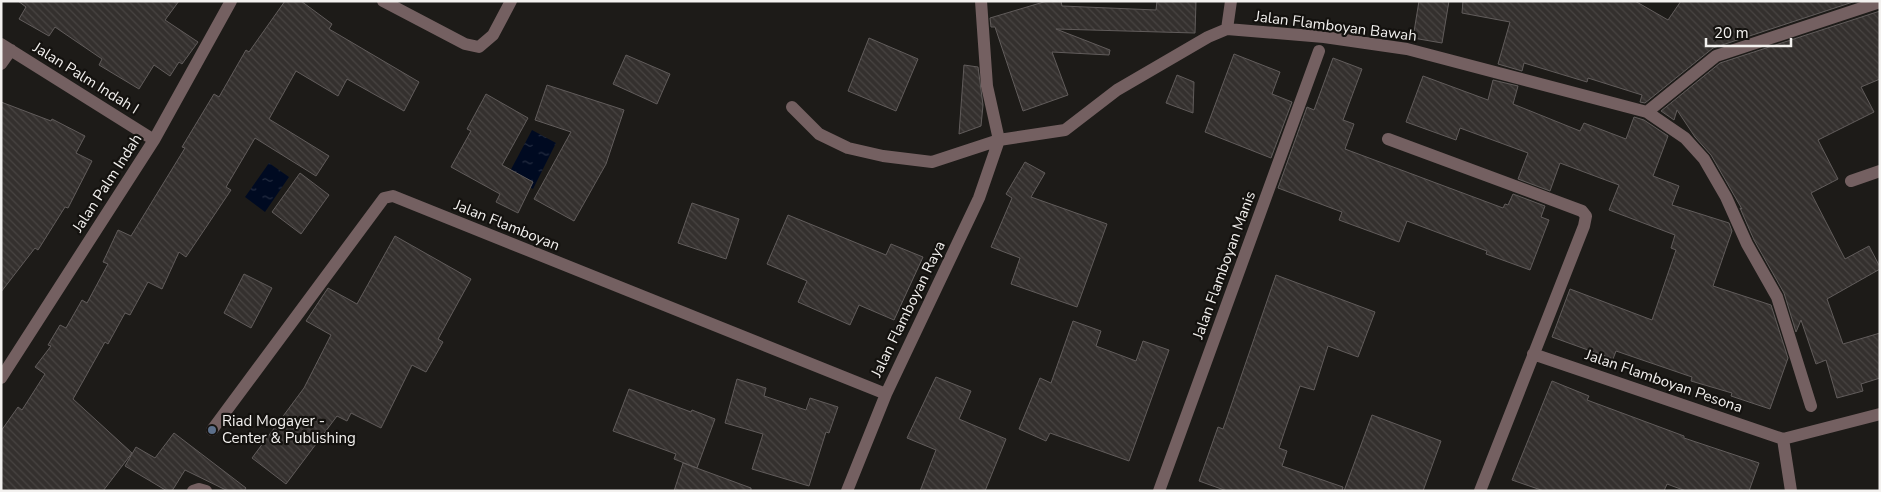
<svg xmlns="http://www.w3.org/2000/svg" width="1881" height="492" font-family="'Nunito Sans',sans-serif">
<style>
.water{fill:url(#water-ripples)}
.building{fill:url(#building-back-hatch);stroke:#615c5b}
.lines{fill:none;stroke-linecap:round;stroke-linejoin:round}
.street{stroke:#746061;stroke-width:12}
.service-dot{fill:#5c6f8a;stroke:#14120f;stroke-width:2}
.labels{text-anchor:middle;dominant-baseline:central;stroke-width:4.5;stroke-linejoin:round;paint-order:stroke}
.street-label{font-size:15px;fill:#f3f1ef;stroke:#14120f}
.poi-label{font-size:15px;fill:#f3f1ef;stroke:#14120f;text-anchor:start}
</style>
<defs>
<pattern id="water-ripples" width="26" height="14" patternUnits="userSpaceOnUse" patternTransform="scale(1.25)"><rect width="26" height="14" fill="#000a21"/><path d="M2 4q2-2 4 0t4 0M15 11q2-2 4 0t4 0" fill="none" stroke="#262e42"/></pattern>
<pattern id="building-back-hatch" width="6" height="6" patternUnits="userSpaceOnUse" patternTransform="scale(1.25)"><rect width="6" height="6" fill="#34302e"/><path d="M-1 5l2 2M0 0l6 6M5-1l2 2" fill="none" stroke="#484442"/></pattern>
</defs>
<rect width="100%" height="100%" fill="#1d1b18"/>
<path class="water" d="M532,130L556,143L533,189L508,175Z
M269,163L289,177L265,212L245,197Z"/>
<path class="building" d="M18,1H179L165,20L198,42L182,64L179,62L170,76L154,65L139,89L99,65L102,59L55,27L49,36L19,19L26,7Z
M285,1H301L332,24L329,29L419,82L404,111L347,79L338,96L296,71L269,119L329,156L316,176L255,138L226,187L231,190L186,257L179,252L162,289L148,282L130,315L125,313L108,344L105,342L73,399L132,453L103,491H1V431L18,407L22,410L45,374L35,367L51,346L48,345L60,325L66,328L82,300L87,303L108,264L103,262L118,230L131,236L185,148L182,147L214,94L219,97L246,50L249,52Z
M1047,1H1061L1062,6L1156,10L1157,1H1196L1195,33L1056,29L1110,50L1109,55L1052,52L1068,95L1023,111L995,27H991L990,18Z
M1419,1H1449L1442,43L1413,38Z
M1463,1H1635L1668,20L1681,1H1856L1713,48L1645,103L1640,102L1642,95L1588,78L1587,82L1524,63L1522,71L1498,64L1510,22L1462,13Z
M1880,11V79L1861,87L1874,112L1818,140L1838,179L1811,193L1845,259L1869,246L1880,267V269L1827,299L1843,344L1880,333V378L1861,384L1863,391L1837,398L1826,360L1816,364L1801,320L1796,332L1784,293L1754,240L1740,208L1742,209L1711,155L1695,137L1677,110L1674,120L1661,111L1720,63Z
M869,38L918,59L896,111L848,91Z
M1234,54L1280,72L1272,94L1292,102L1271,158L1205,132Z
M626,55L670,74L657,104L613,84Z
M1333,58L1362,69L1343,120L1354,124L1345,149L1503,208L1505,204L1508,205L1513,194L1545,206L1541,217L1549,220L1530,270L1486,254L1487,251L1407,221L1399,242L1339,220L1342,212L1278,188L1307,107L1314,110Z
M964,65L978,67L983,105L981,126L959,134Z
M1177,75L1194,82L1193,113L1166,103Z
M1423,76L1488,100L1493,80L1518,86L1513,104L1580,131L1584,123L1626,139L1634,117L1644,120L1668,136L1653,176L1679,186L1672,205L1729,223L1732,231L1713,286L1771,305L1788,358L1770,409L1731,396L1732,393L1691,381L1692,377L1616,351L1613,359L1552,337L1570,289L1652,320L1676,250L1671,248L1675,235L1609,210L1619,185L1560,163L1550,191L1518,179L1528,153L1460,128L1456,140L1406,122Z
M547,85L624,110L606,164L574,221L534,199L571,132L535,120Z
M486,94L528,118L502,165L533,182L518,213L496,202L500,194L451,167L471,131L467,129Z
M1,102L51,121L52,119L85,136L76,153L92,161L68,208L65,207L38,250L35,248L1,292Z
M1025,162L1045,173L1031,197L1107,224L1077,307L1011,284L1020,258L991,247L1012,198L1006,194Z
M300,173L329,195L301,234L272,212Z
M692,203L739,219L726,259L678,243Z
M788,215L886,255L891,244L923,257L894,320L859,305L850,325L798,302L807,281L767,264Z
M395,236L471,279L438,339L443,342L426,372L412,365L381,428L351,413L347,421L337,416L286,484L252,458L304,388L331,335L306,321L328,288L357,304Z
M244,274L272,288L251,328L224,313Z
M1276,275L1375,312L1358,357L1328,346L1314,390L1300,386L1279,448L1287,451L1282,466L1343,487L1342,491H1227L1199,481L1218,427L1223,429Z
M1073,321L1101,331L1096,346L1136,361L1143,341L1169,350L1129,461L1050,433L1046,441L1019,429L1040,378L1051,383Z
M936,377L971,391L959,419L1006,439L985,491H920L936,450L907,438Z
M737,379L766,388L764,396L806,410L810,398L838,407L829,433L826,432L809,486L752,469L763,434L725,423Z
M1552,381L1589,396L1587,400L1684,436V438L1759,463L1749,491H1686L1667,484L1664,491H1544L1512,480Z
M629,389L691,412L692,410L715,419L697,468L674,459L676,454L613,431Z
M1372,415L1441,441L1423,491H1344Z
M174,433L246,488L244,491H228L185,470L172,491H167L125,466L136,447L155,458Z
M683,463L751,488V491H674Z"/>
<g class="lines">
<path class="street" d="M383,1L465,44L479,47L493,35L511,1
M1227,29L1231,1
M1,44L154,140
M1,64L11,50
M792,107L819,134L848,148L883,156L932,162L999,140L1065,130L1117,90L1208,37L1227,29L1324,37L1407,49L1647,112L1716,56L1880,2
M1647,112L1685,138L1704,159L1726,197L1747,244L1777,297L1811,406
M1388,139L1582,211L1586,216L1584,226L1480,491
M1851,181L1880,171
M1533,354L1783,439
M1,378L154,140L231,1
M212,430L384,198L393,196L886,394
M1783,439L1880,414
M1783,439L1791,491
M193,491L199,489L206,491
M847,491L886,394L979,198L999,140L987,86L981,1
M1159,491L1319,51"/>
</g>
<circle class="service-dot" cx="212" cy="430" r="5"/>
<g class="labels">
<g class="street-label">
<text transform="translate(1336 26) rotate(7)">Jalan Flamboyan Bawah</text>
<text transform="translate(86 78) rotate(32)">Jalan Palm Indah I</text>
<text transform="translate(107 183) rotate(-57)">Jalan Palm Indah</text>
<text transform="translate(507 225) rotate(22)">Jalan Flamboyan</text>
<text transform="translate(1224 265) rotate(-70)">Jalan Flamboyan Manis</text>
<text transform="translate(908 309) rotate(-64)">Jalan Flamboyan Raya</text>
<text transform="translate(1664 381) rotate(19)">Jalan Flamboyan Pesona</text>
</g>
<g class="poi-label">
<text x="222" y="421">Riad Mogayer -<tspan x="222" dy="17">Center &amp; Publishing</tspan></text>
</g>
</g>
<rect width="1881" height="492" fill="none" stroke="#f3f1ef" stroke-width="5"/>
<path d="M1706 38v8h85v-8" fill="none" stroke="#f3f1ef" stroke-width="2.5"/>
<text x="1714" y="38" font-size="15" fill="#f3f1ef" stroke="#14120f" stroke-width="4" paint-order="stroke">20 m</text>
</svg>
